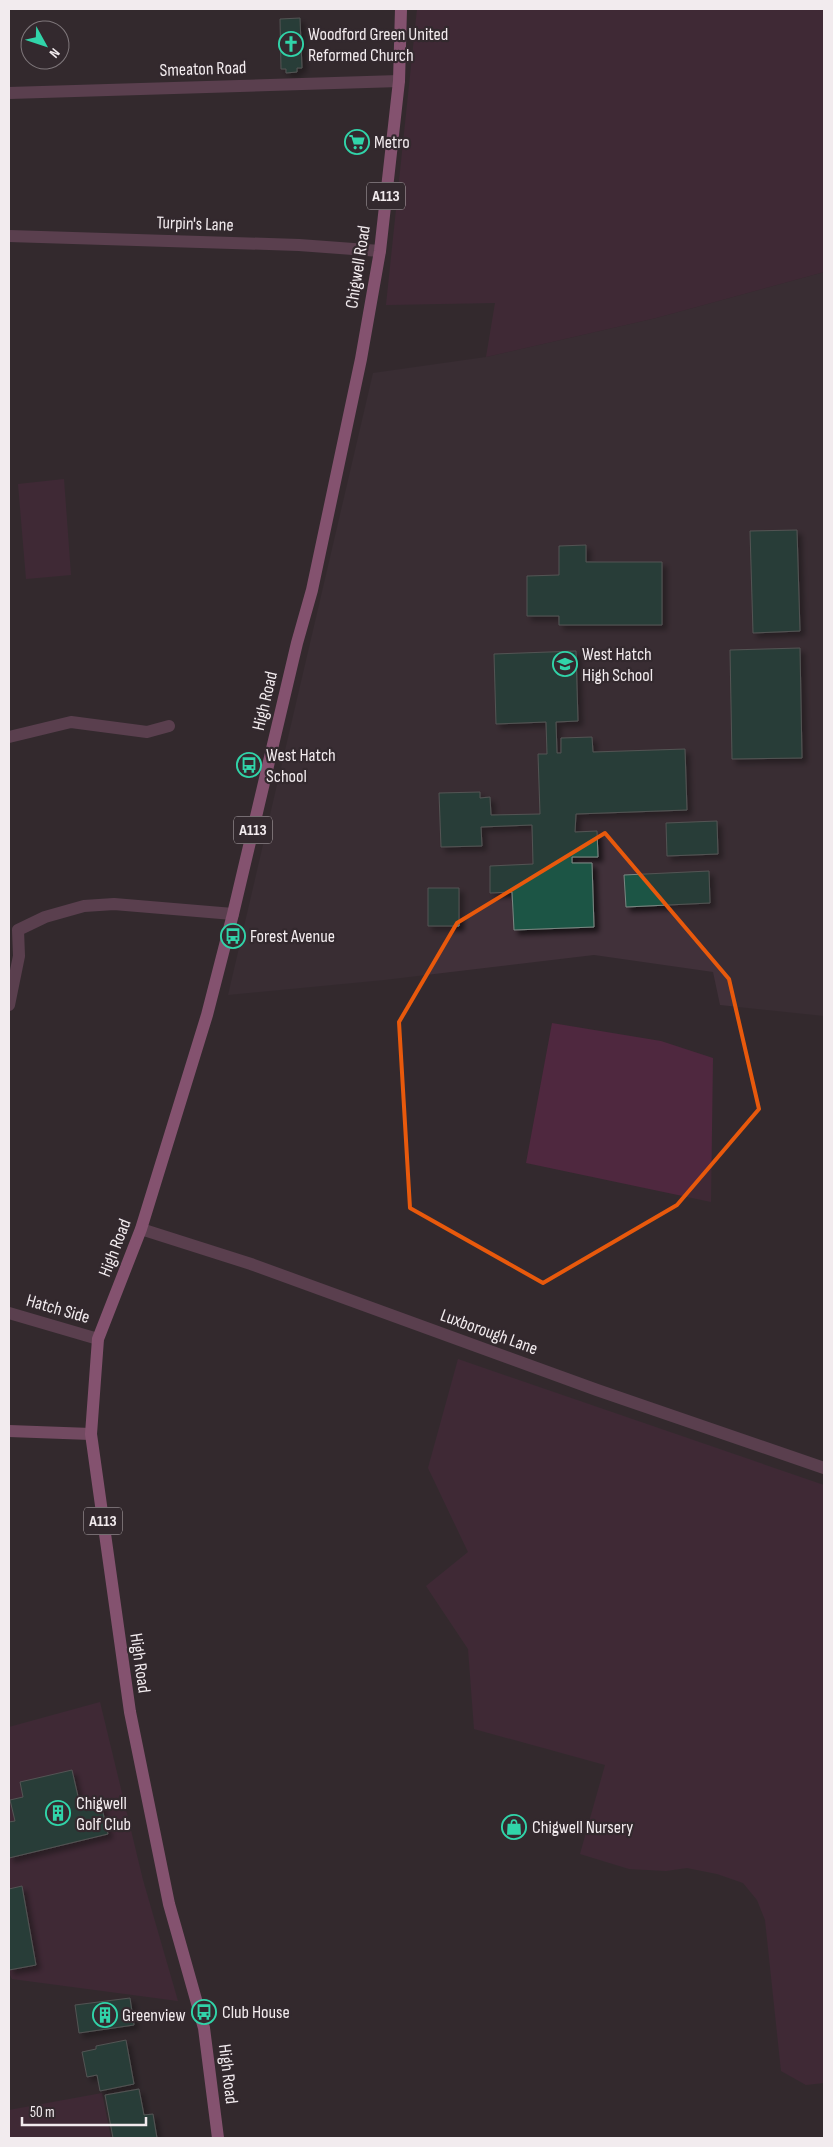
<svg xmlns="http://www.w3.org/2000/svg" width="833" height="2147" font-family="'Sofia Sans Condensed',sans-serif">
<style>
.built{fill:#41313a}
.green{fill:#4f283f}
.building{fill:#1f5545;stroke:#798782;filter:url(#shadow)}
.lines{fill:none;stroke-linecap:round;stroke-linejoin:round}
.street{stroke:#8a5976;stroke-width:12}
.secondary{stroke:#bf719f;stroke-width:12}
.primary{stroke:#e783bf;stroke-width:12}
.marked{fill:none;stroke:#e8590c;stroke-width:4;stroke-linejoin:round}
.labels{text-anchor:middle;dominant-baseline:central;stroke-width:4.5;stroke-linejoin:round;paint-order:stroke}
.shield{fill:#33292e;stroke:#b9b1b4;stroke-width:1}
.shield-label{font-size:16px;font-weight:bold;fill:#f2ebee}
.poi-label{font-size:18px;fill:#f2ebee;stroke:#33292e;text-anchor:start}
.street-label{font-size:18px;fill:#f2ebee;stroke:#33292e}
</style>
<defs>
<filter id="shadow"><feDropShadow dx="4.5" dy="4.5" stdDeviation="2.5" flood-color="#0009"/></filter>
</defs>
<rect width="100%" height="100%" fill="#33292e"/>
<path class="built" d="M824,272V1016L720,1005L713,972L594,955L384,980L228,995L373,373L486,357L656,318Z"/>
<path class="green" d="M417,9H824V272L656,318L486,357L495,303L386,305Z
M64,479L71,575L26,579L18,484Z
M552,1023L661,1041L713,1058L711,1202L526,1163Z
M458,1359L824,1485V2083L806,2085L781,2071L765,1920L757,1900L743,1883L717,1874L687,1868L666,1871L629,1869L580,1854L605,1765L474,1729L468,1649L426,1586L468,1552L428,1468Z
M100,1702L143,1880L178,2001L12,1979L9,1973V1727Z
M102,2093L111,2138H9V2110Z"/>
<path class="building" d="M300,18L302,68H297V72L286,73V69H281L280,19Z
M797,530L800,631L753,633L750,531Z
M586,545V562H662V625H559V616H527V576L559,575V546Z
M800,648L802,758L732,759L730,650Z
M576,651L578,721L556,722L557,753H561V738L592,737L593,752L685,749L687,810L576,814L575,832L597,831L598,857H572V863H592L594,927L514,930L512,892L490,893V866L533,864L532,825L481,827L482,846L441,847L439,793L480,792V798L490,797L491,815L540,814L538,754H547L546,722L496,724L494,654Z
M717,821L718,854L667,856L666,823Z
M709,871L710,903L626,907L624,875Z
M428,888H459V926H428Z
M72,1770L80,1805L100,1800L108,1834L9,1858V1822L15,1821L10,1800L23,1797L20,1782Z
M22,1886L36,1965L9,1970V1889Z
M130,1998L134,2025L79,2033L75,2005Z
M126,2040L134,2084L100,2091L97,2075L87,2077L82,2052L96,2049V2046Z
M139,2089L144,2115L153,2114L157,2138H113L105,2095Z"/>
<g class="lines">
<path class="street" d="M9,93L399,81
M9,236L299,245L380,251
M9,737L71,722L147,732L169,726
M9,1005L19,956L18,930L45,917L84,906L114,904L233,914
M141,1229L251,1264L597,1390L824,1468
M9,1313L98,1339"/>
<path class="secondary" d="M9,1431L91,1434"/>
<path class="primary" d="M218,2138L204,2028L169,1904L130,1712L91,1434L98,1339L141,1229L207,1015L233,914L297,643L312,590L361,359L380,251L399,81L401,9"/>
</g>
<path d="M0 0H833V2147H0ZM605,833L729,979L759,1109L677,1205L543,1283L410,1208L399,1022L457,923Z" fill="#33292e" fill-opacity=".55" fill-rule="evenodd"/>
<path class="marked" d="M605,833L729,979L759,1109L677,1205L543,1283L410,1208L399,1022L457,923Z"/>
<defs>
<symbol id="church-ring" viewBox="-11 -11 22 22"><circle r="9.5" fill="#33292e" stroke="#31d4a9" stroke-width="1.5"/><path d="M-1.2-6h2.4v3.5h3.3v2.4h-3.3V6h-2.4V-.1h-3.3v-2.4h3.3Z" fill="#31d4a9"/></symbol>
<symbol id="supermarket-ring" viewBox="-11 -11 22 22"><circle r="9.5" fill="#33292e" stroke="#31d4a9" stroke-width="1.5"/><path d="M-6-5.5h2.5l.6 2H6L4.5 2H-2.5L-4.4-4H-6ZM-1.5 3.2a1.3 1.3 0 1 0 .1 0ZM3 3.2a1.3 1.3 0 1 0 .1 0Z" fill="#31d4a9"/></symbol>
<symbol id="school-ring" viewBox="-11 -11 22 22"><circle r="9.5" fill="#33292e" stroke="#31d4a9" stroke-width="1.5"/><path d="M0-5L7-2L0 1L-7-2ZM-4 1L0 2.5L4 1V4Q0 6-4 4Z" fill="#31d4a9"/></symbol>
<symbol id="bus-ring" viewBox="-11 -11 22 22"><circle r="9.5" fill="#33292e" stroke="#31d4a9" stroke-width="1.5"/><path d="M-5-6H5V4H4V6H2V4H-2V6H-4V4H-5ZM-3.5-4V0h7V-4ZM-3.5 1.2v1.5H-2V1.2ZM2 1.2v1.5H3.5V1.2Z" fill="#31d4a9"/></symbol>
<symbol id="building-ring" viewBox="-11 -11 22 22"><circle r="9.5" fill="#33292e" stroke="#31d4a9" stroke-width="1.5"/><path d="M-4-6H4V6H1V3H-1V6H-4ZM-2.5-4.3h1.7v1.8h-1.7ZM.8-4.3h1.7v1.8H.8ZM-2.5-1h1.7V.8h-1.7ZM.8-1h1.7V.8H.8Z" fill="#31d4a9"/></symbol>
<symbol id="shop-ring" viewBox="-11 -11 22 22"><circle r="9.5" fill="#33292e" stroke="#31d4a9" stroke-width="1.5"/><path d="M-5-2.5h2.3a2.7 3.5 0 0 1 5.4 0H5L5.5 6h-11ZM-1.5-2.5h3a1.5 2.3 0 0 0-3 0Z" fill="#31d4a9"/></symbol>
</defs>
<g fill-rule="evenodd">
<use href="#church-ring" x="277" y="30" width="28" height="28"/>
<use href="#supermarket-ring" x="343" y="128" width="28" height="28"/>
<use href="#school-ring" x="551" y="650" width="28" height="28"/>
<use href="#bus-ring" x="235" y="751" width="28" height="28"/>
<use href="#bus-ring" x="219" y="922" width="28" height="28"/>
<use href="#building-ring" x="44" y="1799" width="28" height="28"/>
<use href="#shop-ring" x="500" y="1813" width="28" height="28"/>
<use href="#bus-ring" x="190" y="1998" width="28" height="28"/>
<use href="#building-ring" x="91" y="2001" width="28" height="28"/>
</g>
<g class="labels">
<g class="shield">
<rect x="367" y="182.5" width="38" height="27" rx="4"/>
<rect x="234" y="816.5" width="38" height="27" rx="4"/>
<rect x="84" y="1507.5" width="38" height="27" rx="4"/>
</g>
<g class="shield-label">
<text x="386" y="196">A113</text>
<text x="253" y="830">A113</text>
<text x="103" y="1521">A113</text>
</g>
<g class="poi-label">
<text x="308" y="34">Woodford Green United<tspan x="308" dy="21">Reformed Church</tspan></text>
<text x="374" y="142">Metro</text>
<text x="582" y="654">West Hatch<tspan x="582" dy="21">High School</tspan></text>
<text x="266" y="755">West Hatch<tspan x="266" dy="21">School</tspan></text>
<text x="250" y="936">Forest Avenue</text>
<text x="76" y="1803">Chigwell<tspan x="76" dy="21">Golf Club</tspan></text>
<text x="532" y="1827">Chigwell Nursery</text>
<text x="222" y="2012">Club House</text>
<text x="122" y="2015">Greenview</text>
</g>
<g class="street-label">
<text transform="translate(203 69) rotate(-2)">Smeaton Road</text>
<text transform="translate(195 224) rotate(2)">Turpin's Lane</text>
<text transform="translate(358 267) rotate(-81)">Chigwell Road</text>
<text transform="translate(265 701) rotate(-77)">High Road</text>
<text transform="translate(115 1248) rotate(-69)">High Road</text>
<text transform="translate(58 1309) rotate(16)">Hatch Side</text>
<text transform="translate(489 1332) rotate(20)">Luxborough Lane</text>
<text transform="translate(140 1663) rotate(82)">High Road</text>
<text transform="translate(228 2074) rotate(83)">High Road</text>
</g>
</g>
<rect width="833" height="2147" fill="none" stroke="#f2ebee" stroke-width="20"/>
<g transform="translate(45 45) rotate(130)"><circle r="24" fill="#33292e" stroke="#7f777b"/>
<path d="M0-4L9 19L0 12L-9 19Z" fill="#31d4a9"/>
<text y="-8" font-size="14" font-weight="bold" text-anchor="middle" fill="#f2ebee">N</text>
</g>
<path d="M22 2117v8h124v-8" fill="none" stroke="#f2ebee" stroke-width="2.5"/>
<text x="30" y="2117" font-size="15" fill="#f2ebee" stroke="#33292e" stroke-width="4" paint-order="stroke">50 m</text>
</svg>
